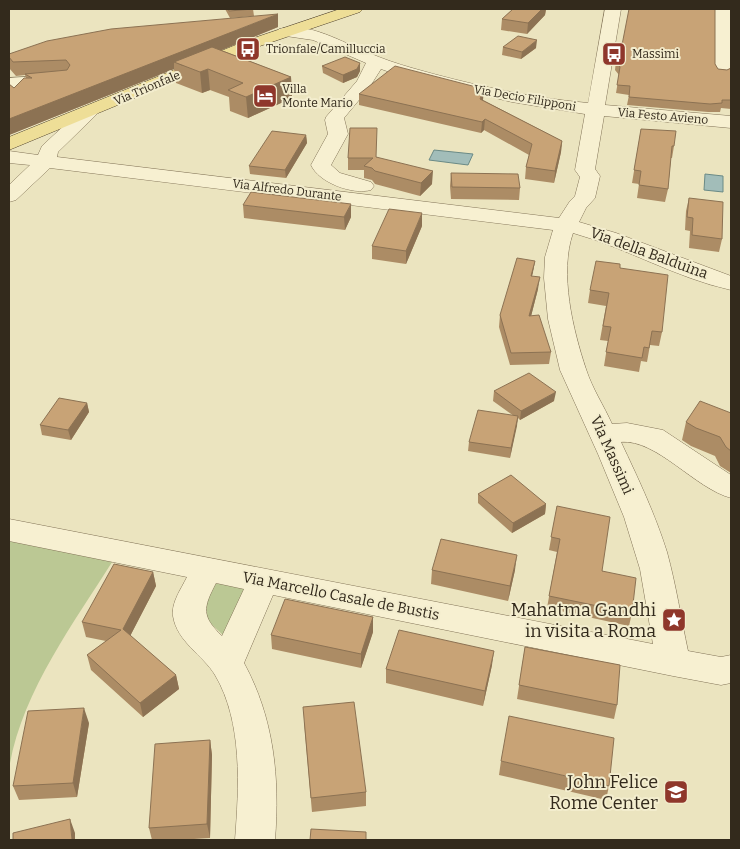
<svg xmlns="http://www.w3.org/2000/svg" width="740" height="849" font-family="Bitter,serif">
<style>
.green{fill:#bbc894}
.water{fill:#a2bdb9;stroke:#6a8a86}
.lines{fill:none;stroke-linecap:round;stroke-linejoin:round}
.minor-casing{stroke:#837458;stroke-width:1}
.major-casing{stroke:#50422d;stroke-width:1}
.minor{fill:#f7f0d1;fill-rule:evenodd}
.major{fill:#eede97;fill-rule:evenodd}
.wall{fill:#ac8c65}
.shaded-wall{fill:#8c7253}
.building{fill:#c8a376;stroke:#8c7253}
.labels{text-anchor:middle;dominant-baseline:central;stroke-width:4;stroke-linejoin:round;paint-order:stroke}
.far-poi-label{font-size:12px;fill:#332a1c;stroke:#f3edce;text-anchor:start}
.far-street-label{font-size:12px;fill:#332a1c;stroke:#f3edce}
.street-label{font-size:15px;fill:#332a1c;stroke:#f3edce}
.near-poi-label{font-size:18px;fill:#332a1c;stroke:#f3edce;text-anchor:end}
</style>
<rect width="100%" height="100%" fill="#ebe4bf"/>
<path class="green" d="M9,539L91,551L114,559C74,623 21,693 9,769Z
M222,582L249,587L225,637L207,620L204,603L213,585Z"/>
<path class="water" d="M434,150L473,154L468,165L429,160Z
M705,174L723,176V192L704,190Z"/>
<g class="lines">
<defs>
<path id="minor" d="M605,9H621L605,105L731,116V128L604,116L595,169L600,176L595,198L586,208L579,222L616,233L731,276V290C676,278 627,248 573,233C559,273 573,330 586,369C592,388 604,406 612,424L627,423L663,430L731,475V498C694,488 657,439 621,442C638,478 655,514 667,552C676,585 681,618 688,651L721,657L731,655V683L721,685L673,676L273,595L244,663C274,718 280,778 275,840H235C239,788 243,722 215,675C203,655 177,642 173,616C171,603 181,589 187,577L9,541V519L653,644L640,569L624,517L598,454L560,370L548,319L544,278L545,257L553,230L50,168L16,200L9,202V185L30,165L9,163V151L38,155L42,146L84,107L91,105L98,107L100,111L58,152L57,157L559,218L570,201L575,196L580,177L575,170L585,114L512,102L401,76L381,69L369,88L344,118L348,134L331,165L340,173L371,182L374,186L371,190C353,195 319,183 311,165L328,134L325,120L326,117L357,81L366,63L313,40L279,35L277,32L279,29C309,21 343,43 369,53C383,59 398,64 412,68C468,84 530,98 588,103ZM216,583L244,589L222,636C201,616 203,608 216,583Z
M715,9H731V74L724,77L718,76L715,72Z
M56,75L62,76L65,80L62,84L9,88V78Z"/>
<path id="major" d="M340,9H363L360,12L260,46L9,150V137L248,40Z"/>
</defs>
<use href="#minor" class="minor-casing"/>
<use href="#major" class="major-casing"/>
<use href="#minor" class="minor"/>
<use href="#major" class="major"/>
</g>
<path class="wall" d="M225,9H253L254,16L230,18Z
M513,9H546L545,15L527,34L501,30L502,19Z
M278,27L221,50L291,77L292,98L248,118L230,111L229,97L210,90L202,93L176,83L174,69L9,135V84L14,88L26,78L25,75L16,76L9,68V54Z
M622,45L715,64L718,69L727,70L731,68V109L721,108L720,112H708L627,105L629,95L616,93L619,75L615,70L616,61Z
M503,47L536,48L521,59L502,55Z
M322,66L360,71L357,77L343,83L323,73Z
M359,94L483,100L562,141L561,152L554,183L525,179L526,167L529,155L484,130L481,133L359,105Z
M641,129L674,146L672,158H671L668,189L665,202L637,198L639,184L632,183Z
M306,135L307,143L286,178L250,174L249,166Z
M377,157L432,184L420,196L375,184L372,180L364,178V170H348V158Z
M451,173L520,188L519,200L451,199L450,186Z
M689,198L722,239L719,252L689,248L690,231L685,230L686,211Z
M243,205L351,217L345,230L244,218Z
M422,226L406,264L372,259V246Z
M535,261L532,276L538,289L531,316L551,352L549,364L510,365L499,327L500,315Z
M620,268L662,332L659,346L650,345L647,362L641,361L639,372L604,366L608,341L600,340L606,306L588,303L590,290Z
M494,391L554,401L520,420L518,418L510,458L468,451L469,442L514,416L493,401Z
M87,403L89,412L71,440L42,435L40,425Z
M731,413V473L720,466L715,456L691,446L682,440L686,422Z
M478,494L546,504L545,514L512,533L478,503Z
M557,506L632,613L629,626L547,608L557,552L549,550Z
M731,568V611H730V571Z
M432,570H515L508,601L431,584Z
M153,572L156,586L130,636L176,675L179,689L143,717L91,670L87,655L106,641L86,637L82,622Z
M373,617V632L361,668L272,649L271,635Z
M525,647L617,705L614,719L517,699Z
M492,665L483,706L386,683V669Z
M304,722L366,792V806L312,812Z
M89,723L77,797L19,800L13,786Z
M210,740L212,755L210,838L178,840H152L149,828Z
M501,761L609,786L606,800L499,775Z"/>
<path class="shaded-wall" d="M542,9H546L545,15L527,34L528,23Z
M278,14V27L183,66L174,62V69L9,135V119Z
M537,40L536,48L521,59L522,52Z
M360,63V71L357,77L343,83V75Z
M208,69L210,90L202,93L200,72Z
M291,77L292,98L248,118L246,97Z
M484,89L483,100L480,110V99Z
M485,119L484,130L481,133L482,122Z
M306,135L307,143L286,178L285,170Z
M562,141L561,152L554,183L555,171Z
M433,171L432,184L420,196L421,183Z
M351,204V217L345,230L344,217Z
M422,213V226L406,264V251Z
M535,261L533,272L529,288L531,276Z
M540,277L538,289L528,328L529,316Z
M556,392L554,401L520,420L521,411Z
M87,403L89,412L71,440L68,430Z
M518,416L517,426L510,458L511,448Z
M546,504L545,514L512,533L513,523Z
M517,555L515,570L508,601L510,586Z
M153,572L156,586L126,644L123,629Z
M373,617V632L361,668V654Z
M494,651L492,665L483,706L485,691Z
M176,675L179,689L143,717L140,703Z
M84,708L89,723L77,797L73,783Z
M210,740L212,755L210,838L207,824Z
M70,819L75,833V840H72Z"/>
<path class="building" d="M228,9H253L229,11Z
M513,9H542L528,23L502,19Z
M629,9H715V64L718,69L727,70L731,68V100H722V103L710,104L629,97L630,86L617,85L620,67L616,61L622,45Z
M278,14L9,119V84L14,88L24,78H32L25,74L67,70L70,65L66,60L13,62L9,57V54L47,41L111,29Z
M518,36L537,40L522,52L503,47Z
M212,47L291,77L246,97L228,90L243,83L208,69L200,72L174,62Z
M345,57L360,63L357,69L343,75L322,66Z
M395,66L484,89L480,99L562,141L555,171L526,167L532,144L485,119L482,122L359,94Z
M350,128H377L376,157L433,171L421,183L375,171L372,168L364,166L373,158H348Z
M641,129L676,131L674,146H672L668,189L639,185L641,171L634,170Z
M272,131L306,135L285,170L249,166Z
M451,173L518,174L520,188L452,187Z
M251,192L351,204L344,217L243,205Z
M689,198L723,202L722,239L692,235L693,218L687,217Z
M389,209L422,213L406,251L372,246Z
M517,258L535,261L531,276L540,277L529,316L539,315L551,352L511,353L500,315Z
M596,261L620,264V268L668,275L662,332L652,331L649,348L644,347L642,358L606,352L611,327L603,326L609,293L590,290Z
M529,373L556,392L521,411L494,391Z
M59,398L87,403L68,430L40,425Z
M700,401L731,413V451L726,447L720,437L696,428L686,422Z
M478,410L518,416L511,448L469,442Z
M511,475L546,504L513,523L478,494Z
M557,506L610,517L602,571L636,578L632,613L549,596L560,539L551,537Z
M441,539L517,555L510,586L432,570Z
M114,564L153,572L123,629L176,675L140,703L87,655L121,630L82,622Z
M285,599L373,617L361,654L271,635Z
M399,630L494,651L485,691L386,669Z
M525,647L620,665L617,705L519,685Z
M354,702L366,792L311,798L303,707Z
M84,708L73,783L13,786L28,711Z
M509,716L614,738L609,786L501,761Z
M210,740L207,824L149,828L155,744Z
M70,819L72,840H13V833Z
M311,829L366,832V840H310Z"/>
<defs>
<symbol id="bus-square" viewBox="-11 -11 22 22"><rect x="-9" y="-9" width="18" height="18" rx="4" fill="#8f372b" stroke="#f3edce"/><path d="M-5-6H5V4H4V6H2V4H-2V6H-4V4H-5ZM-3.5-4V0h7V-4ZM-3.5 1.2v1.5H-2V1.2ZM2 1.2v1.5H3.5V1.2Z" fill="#fff"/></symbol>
<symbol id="hotel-square" viewBox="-11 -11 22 22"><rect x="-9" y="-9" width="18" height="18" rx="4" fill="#8f372b" stroke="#f3edce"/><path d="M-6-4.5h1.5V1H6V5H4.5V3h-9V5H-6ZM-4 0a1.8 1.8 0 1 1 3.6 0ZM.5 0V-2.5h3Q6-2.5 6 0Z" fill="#fff"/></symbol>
<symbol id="sight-square" viewBox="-11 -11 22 22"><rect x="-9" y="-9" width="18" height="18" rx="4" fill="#8f372b" stroke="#f3edce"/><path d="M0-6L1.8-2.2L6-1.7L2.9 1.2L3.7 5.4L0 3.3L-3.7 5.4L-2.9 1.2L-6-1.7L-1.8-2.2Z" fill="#fff"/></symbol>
<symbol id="university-square" viewBox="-11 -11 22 22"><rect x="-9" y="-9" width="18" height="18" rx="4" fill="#8f372b" stroke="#f3edce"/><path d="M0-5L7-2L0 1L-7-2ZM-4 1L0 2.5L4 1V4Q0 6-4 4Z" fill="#fff"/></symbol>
</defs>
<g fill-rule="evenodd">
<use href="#bus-square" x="234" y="35" width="28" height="28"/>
<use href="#bus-square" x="600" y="40" width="28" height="28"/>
<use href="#hotel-square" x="251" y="82" width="28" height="28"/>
<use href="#sight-square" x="660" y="606" width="28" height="28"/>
<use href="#university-square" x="662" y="778" width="28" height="28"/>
</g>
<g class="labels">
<g class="far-poi-label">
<text x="266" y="49">Trionfale/Camilluccia</text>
<text x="632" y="54">Massimi</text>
<text x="282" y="89">Villa<tspan x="282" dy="14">Monte Mario</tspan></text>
</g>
<g class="far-street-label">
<text transform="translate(147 88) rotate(-23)">Via Trionfale</text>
<text transform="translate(525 98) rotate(10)">Via Decio Filipponi</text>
<text transform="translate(663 116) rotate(5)">Via Festo Avieno</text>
<text transform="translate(287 190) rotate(7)">Via Alfredo Durante</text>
</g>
<g class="street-label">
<text transform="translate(649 253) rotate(20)">Via della Balduina</text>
<text transform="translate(612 455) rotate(66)">Via Massimi</text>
<text transform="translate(341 596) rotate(11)">Via Marcello Casale de Bustis</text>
</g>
<g class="near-poi-label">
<text x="656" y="610">Mahatma Gandhi<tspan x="656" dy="21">in visita a Roma</tspan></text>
<text x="658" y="782">John Felice<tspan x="658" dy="21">Rome Center</tspan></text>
</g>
</g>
<rect width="740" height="849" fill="none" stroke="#332a1c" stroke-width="20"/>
</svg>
